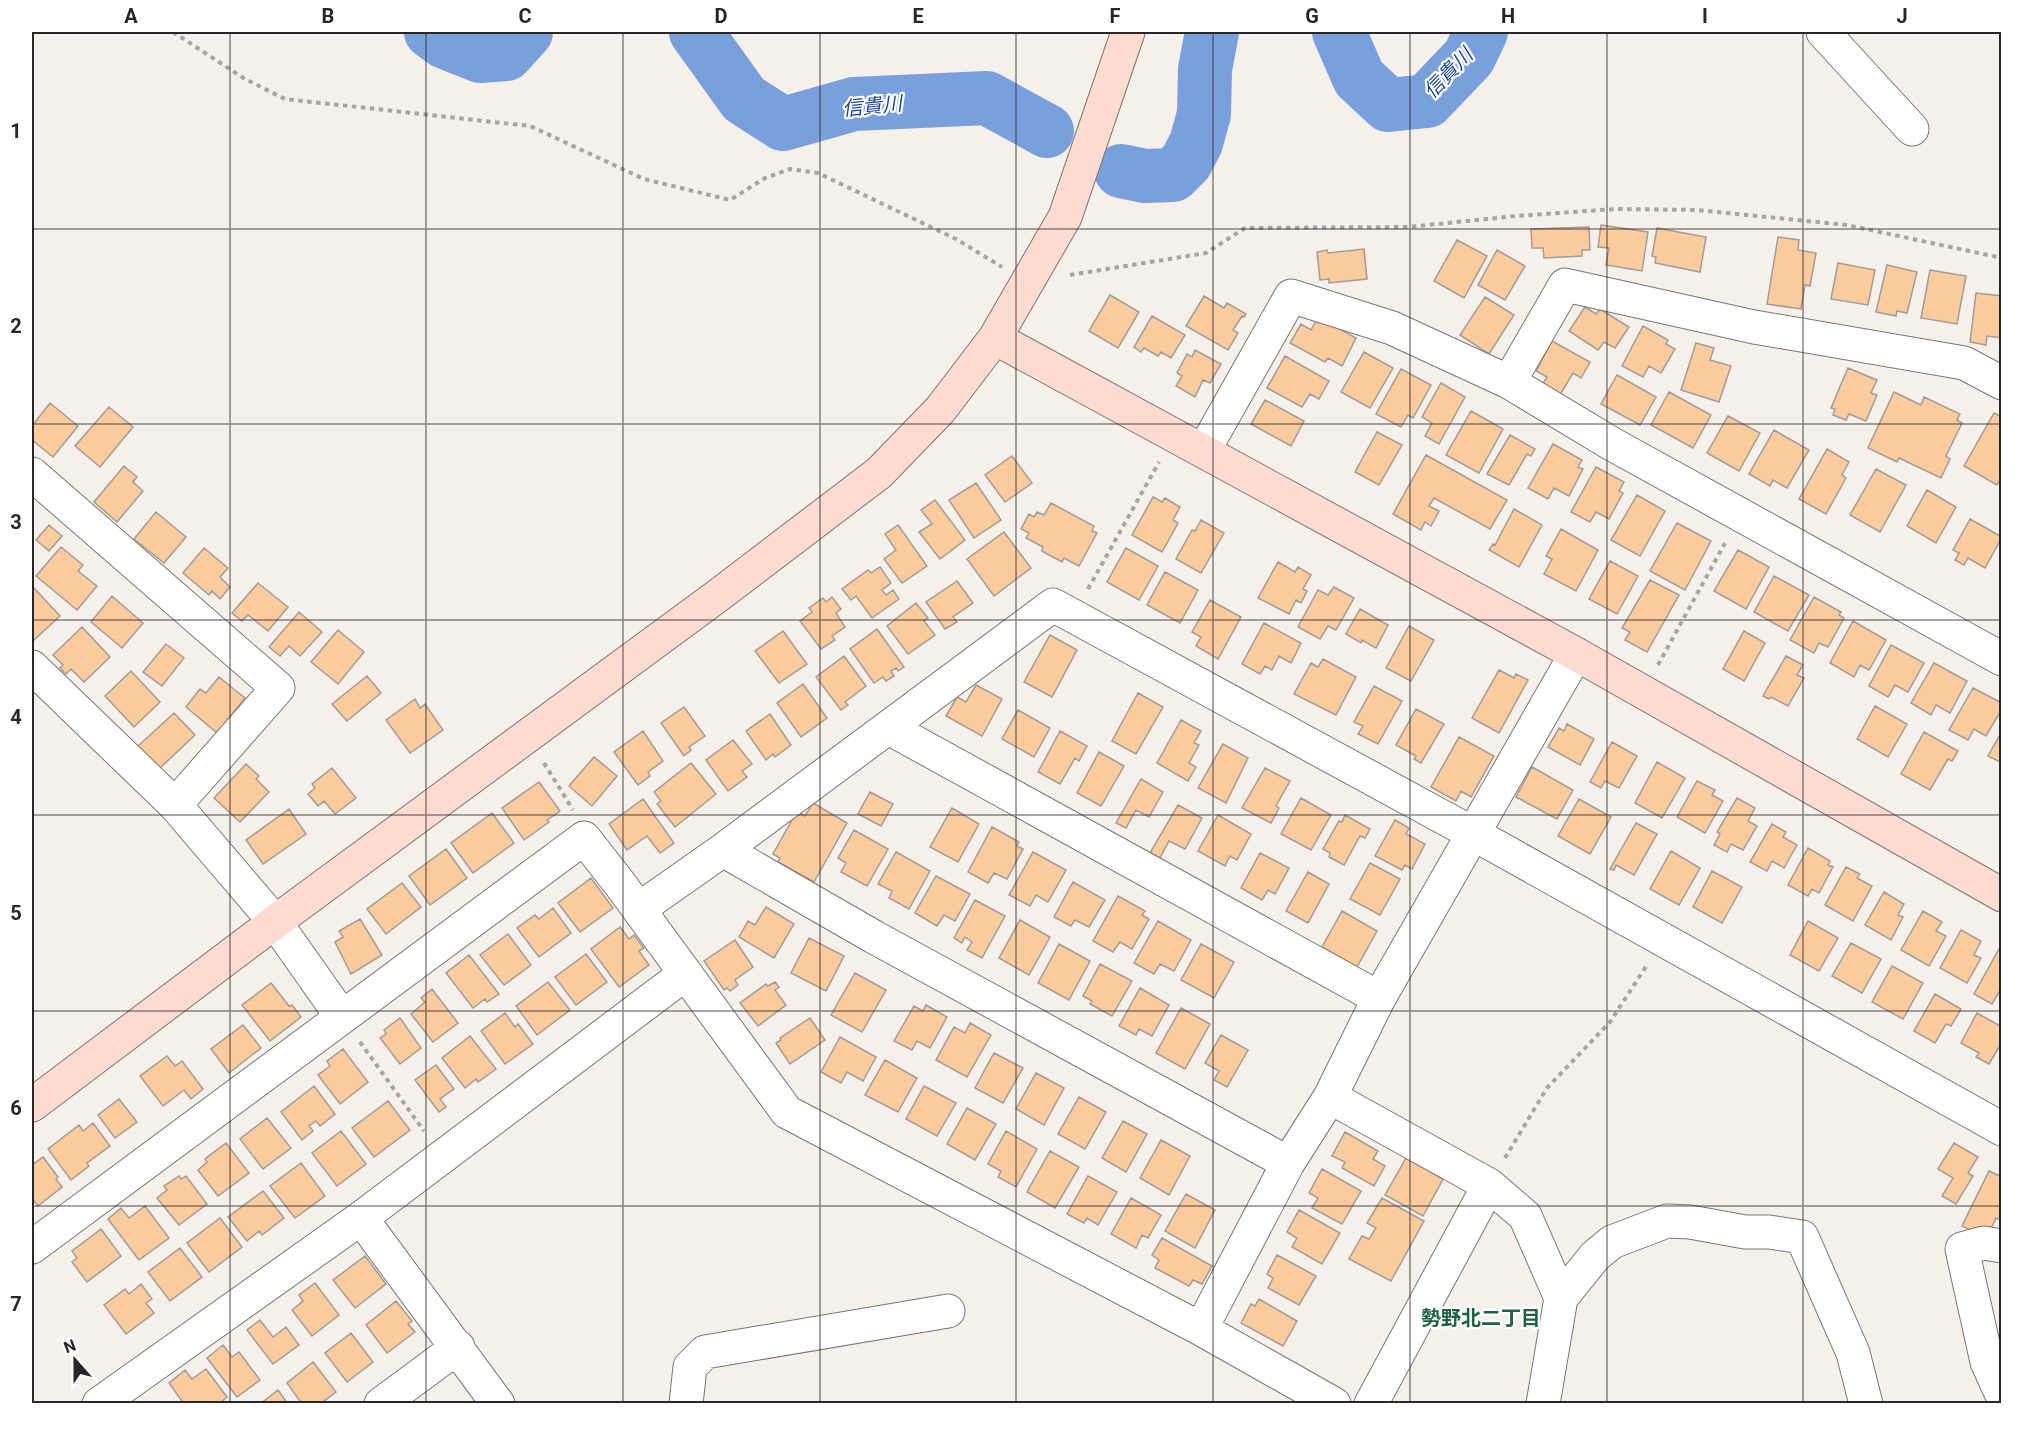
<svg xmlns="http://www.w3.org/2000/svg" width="2033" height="1435" font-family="Roboto,'Noto Sans JP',sans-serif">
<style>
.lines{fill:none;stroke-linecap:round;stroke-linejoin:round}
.river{stroke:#7a9fdd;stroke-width:54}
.building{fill:#f9cb9d;stroke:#a29c97;stroke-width:1.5}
.street-casing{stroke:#7b7671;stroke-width:35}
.secondary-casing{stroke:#7b7671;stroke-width:35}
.path{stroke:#a8a4a0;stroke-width:4;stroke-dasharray:4.5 4.5;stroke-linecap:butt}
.street{stroke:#fff;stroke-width:33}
.secondary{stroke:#fcdcd1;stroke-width:33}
.grid{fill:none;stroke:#292725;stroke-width:1.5;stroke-opacity:0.55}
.labels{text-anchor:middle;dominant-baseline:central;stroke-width:4.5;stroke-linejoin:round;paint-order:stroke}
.water-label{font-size:20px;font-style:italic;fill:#1e4891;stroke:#fff}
.neighbourhood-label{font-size:20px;font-weight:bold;fill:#206146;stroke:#fff}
.neatline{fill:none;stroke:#292725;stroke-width:2}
.grid-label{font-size:20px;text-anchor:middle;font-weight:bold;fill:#292725}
</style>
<rect width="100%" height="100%" fill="#f6f0eb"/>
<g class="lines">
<path class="river" d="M431,32L445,42L480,56L506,54L526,32
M696,32L744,99L783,124L854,104L987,98L1047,131
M1339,32L1359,78L1388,105L1427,101L1469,57L1481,32
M1121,171L1145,176L1173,175L1186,162L1196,143L1204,114L1205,69L1212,32"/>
</g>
<path class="building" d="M1601,225L1648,232L1642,271L1606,265L1609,248L1598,247Z
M1589,227L1590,250H1582V256L1544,258L1543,248H1532L1531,229Z
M1657,228L1706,237L1700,272L1655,263L1656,257L1652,256Z
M1778,237L1799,240L1798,250L1816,253L1810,286L1805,285L1801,309L1767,304Z
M1457,240L1487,256L1464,298L1434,281Z
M1364,249L1367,279L1329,283V279L1320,280L1317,252L1327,250L1328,253Z
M1497,250L1525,266L1505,300L1478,285Z
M1838,263L1875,270L1868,305L1831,299Z
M1887,265L1917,272L1907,313L1897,311L1896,316L1876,312Z
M1930,270L1966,276L1957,324L1921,318Z
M1976,293L2002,296V338L1987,336L1986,345L1970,342Z
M1110,295L1139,312L1118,348L1089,331Z
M1204,296L1224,308L1227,303L1246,314L1244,317L1242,316L1233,330L1238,333L1228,350L1186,326Z
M1485,297L1514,315L1489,354L1460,335Z
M1585,307L1596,314L1600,309L1629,327L1615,348L1604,342L1598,350L1569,331Z
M1152,316L1185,335L1171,358L1161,352L1158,356L1144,348L1141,352L1134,347Z
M1318,317L1356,338L1342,366L1328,358L1325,362L1290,343L1301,324L1311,330Z
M1643,326L1668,340L1666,344L1675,349L1661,373L1649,366L1643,377L1622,366Z
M1552,341L1590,362L1581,378L1573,373L1560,395L1542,385L1547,377L1536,371Z
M1696,343L1714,348L1710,360L1731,366L1719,402L1681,390Z
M1195,350L1221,364L1210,383L1203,380L1195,397L1176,386L1182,376L1177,373L1187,354L1192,357Z
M1364,352L1393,368L1370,408L1341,392Z
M1285,356L1329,381L1319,399L1310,394L1302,407L1267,388Z
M1848,368L1877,380L1871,393L1877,395L1866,421L1849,414L1846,420L1833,415L1835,409L1831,408Z
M1401,369L1431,385L1413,418L1408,415L1401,427L1376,414Z
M1617,375L1656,397L1640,425L1601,404Z
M1441,383L1465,397L1439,444L1425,436L1432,423L1422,417Z
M1669,392L1711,415L1693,448L1651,425Z
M1894,392L1921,405L1924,397L1960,414L1957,420L1962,423L1946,456L1950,459L1941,478L1899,458L1897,462L1868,448Z
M1265,400L1304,421L1291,446L1251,424Z
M50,403L78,426L53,457L32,440V426Z
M109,407L133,427L100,467L75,446Z
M1471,411L1503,429L1479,473L1446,455Z
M1994,413L2002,417V477L1997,485L1964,466Z
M1728,416L1760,433L1739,471L1707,453Z
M1774,430L1809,450L1787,488L1773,480L1770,486L1749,474Z
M1377,432L1402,445L1379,485L1355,472Z
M1510,435L1535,449L1531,456L1527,454L1509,485L1487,474Z
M1553,444L1582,460L1578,467L1583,469L1569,496L1554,488L1548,499L1528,488Z
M1827,449L1849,462L1842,475L1846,478L1826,514L1799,499Z
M1426,455L1507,500L1490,529L1434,498L1429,506L1439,511L1431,526L1425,522L1421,530L1393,514Z
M1012,456L1032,483L1005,502L985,475Z
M124,466L137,477L133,482L143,491L117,522L94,502Z
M1596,467L1624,482L1619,491L1623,493L1609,519L1596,512L1590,522L1571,512Z
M1876,469L1906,485L1880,532L1850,515Z
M976,483L1001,520L974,538L949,500Z
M1927,490L1956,507L1936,543L1907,526Z
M1637,495L1665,511L1640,556L1611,540Z
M1153,497L1162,502L1165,498L1180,507L1173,520L1178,523L1162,552L1132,535Z
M935,500L965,540L940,559L919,532L932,524L921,510Z
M1051,503L1094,526L1092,531L1097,533L1079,566L1064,558L1062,562L1042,551L1043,547L1026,538L1029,533L1021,529L1029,514L1034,517L1037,512L1044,515Z
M1514,509L1542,525L1519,567L1489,550L1493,544L1495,545Z
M156,512L186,537L164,563L134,539Z
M1970,519L2002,537L1985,568L1968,558L1964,565L1955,560L1959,553L1953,550Z
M1201,520L1224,533L1201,573L1176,559L1192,530L1195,531Z
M1677,523L1711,541L1685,590L1650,571Z
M49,525L62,536L49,551L36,540Z
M898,525L927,566L902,583L884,559L896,550L885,534Z
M1561,529L1598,550L1576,591L1544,574L1552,559L1546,556Z
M1004,532L1031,568L994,596L967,559Z
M61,547L83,565L78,571L97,586L77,610L36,576Z
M204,548L228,568L220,577L230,587L220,599L212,591L209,595L183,573Z
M1126,548L1158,566L1139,600L1107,582Z
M1738,550L1769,567L1746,609L1714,591Z
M1610,561L1638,576L1617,614L1589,599Z
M1278,562L1295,572L1298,567L1311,575L1303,589L1307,591L1301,603L1296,600L1289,614L1258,598Z
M880,567L891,583L882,590L886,595L893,590L899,599L872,618L856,596L851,600L842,589L868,570L871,573Z
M1165,572L1198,590L1180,623L1147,605Z
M1774,576L1809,595L1788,631L1754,612Z
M1650,580L1679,595L1647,652L1625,640L1630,632L1622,628Z
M957,581L973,603L953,617L957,622L945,629L926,602Z
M258,583L288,607L268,631L248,615L242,621L232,613Z
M1334,587L1354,598L1336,630L1328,626L1320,639L1298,627L1318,590L1328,595Z
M34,588L60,616L34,640L32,637V590Z
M112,596L143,623L122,648L91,622Z
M832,597L841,609L836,613L845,627L832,636L835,640L821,649L800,621L812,612L809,608L823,598L826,602Z
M1814,597L1841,612L1839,615L1844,618L1828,647L1819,643L1814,653L1790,640Z
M1210,600L1241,617L1218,659L1196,646L1201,637L1192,632Z
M916,603L928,618L924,621L935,635L908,654L887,626Z
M1360,609L1388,625L1376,648L1362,640L1361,643L1346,634Z
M299,612L322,632L300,656L289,646L280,656L269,647Z
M1853,621L1886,640L1869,670L1860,665L1854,677L1830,663Z
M1264,623L1301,643L1291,663L1279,656L1272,670L1265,666L1260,674L1242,664Z
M1409,626L1434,640L1411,681L1386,668Z
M82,627L110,657L84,682L71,669L66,674L60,668L63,665L53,655Z
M877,629L904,667L898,671L896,668L891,671L894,676L886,681L883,677L874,683L850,649Z
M338,630L364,652L338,684L311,662Z
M783,631L807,664L779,683L755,651Z
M1744,631L1765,643L1744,681L1723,669Z
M1050,635L1077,650L1052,697L1024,682Z
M166,644L184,658L162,686L143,672Z
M1891,645L1924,663L1908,692L1895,685L1888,697L1869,686Z
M844,656L866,686L845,702L848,705L841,710L816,677Z
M1786,656L1803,665L1797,675L1804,678L1788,706L1771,697L1769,699L1763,696Z
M1323,659L1356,677L1336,715L1294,694L1311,663L1318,667Z
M1934,663L1967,681L1950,713L1936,705L1931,715L1911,703Z
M1499,670L1514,678L1516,674L1528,680L1499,733L1472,718Z
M131,671L160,702L134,727L105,696Z
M367,676L381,693L347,721L332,704Z
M219,677L245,698L217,733L186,707L200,689L206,693Z
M803,684L827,718L801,737L777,703Z
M976,685L1002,699L982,736L946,716L957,697L966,702Z
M1374,686L1402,701L1378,744L1358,734L1363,726L1354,722Z
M1973,688L2002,703V709L1986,736L1974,729L1968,740L1949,730Z
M1138,693L1163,707L1136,754L1112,741Z
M415,699L420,708L425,704L443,730L410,753L386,720Z
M1875,706L1907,724L1888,757L1857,739Z
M684,707L705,736L689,747L691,750L684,756L661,723Z
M1416,709L1444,724L1421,763L1414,759L1416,756L1396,745Z
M1018,710L1050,728L1034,757L1002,739Z
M174,713L195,735L159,769L137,747Z
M770,714L791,745L775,757L773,754L766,760L746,731Z
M1181,720L1201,731L1194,743L1199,745L1189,763L1196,767L1188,781L1157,763Z
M1567,724L1594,739L1580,765L1548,747L1559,728L1564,731Z
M643,731L663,761L648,772L650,776L638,785L614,752Z
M1060,731L1087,746L1079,761L1075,758L1060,784L1038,772Z
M2002,731V763L1988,756Z
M1924,732L1958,751L1952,761L1948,759L1930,790L1901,774Z
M1459,737L1494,756L1471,797L1461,791L1456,801L1431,787Z
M733,740L752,764L742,771L747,777L728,791L706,760Z
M1612,742L1637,756L1619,788L1605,781L1601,788L1590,782Z
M1223,744L1248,758L1226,803L1198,788Z
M1099,752L1124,766L1101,806L1077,793Z
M594,757L617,776L592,806L569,786Z
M1657,762L1685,778L1662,818L1635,803Z
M691,763L716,794L675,827L657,804L661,801L654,792Z
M246,764L259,776L256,779L269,792L240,822L214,798Z
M1532,767L1573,790L1557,819L1516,797Z
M332,768L356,798L335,814L324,801L318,806L308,794L315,788L312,784Z
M1265,768L1290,781L1276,806L1279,808L1271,823L1242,808Z
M1141,779L1163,792L1149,817L1136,810L1126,828L1116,823Z
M1697,781L1715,790L1712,795L1723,801L1705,833L1677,817Z
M539,782L560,811L547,820L549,822L524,840L502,808Z
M870,792L893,804L881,826L858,814Z
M1301,798L1331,815L1311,850L1281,834Z
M1737,798L1755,808L1748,821L1757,826L1743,850L1731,844L1727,852L1714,845L1720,834L1717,832Z
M643,799L674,843L660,853L647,836L627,850L609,824Z
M1579,799L1611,817L1590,854L1558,836Z
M813,803L847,823L814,882L778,862L780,858L773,854L797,811L805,816Z
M1178,805L1202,818L1185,849L1169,841L1160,858L1150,853Z
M952,808L979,824L958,862L930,847Z
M289,809L306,834L263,864L246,840Z
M492,813L514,843L473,873L451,843Z
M1218,815L1251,834L1237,860L1230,856L1225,866L1198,851Z
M1345,815L1370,829L1365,838L1360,836L1344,865L1329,857L1330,853L1323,849L1339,821L1342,822Z
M1395,820L1409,828L1406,834L1425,844L1412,869L1405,865L1402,870L1375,856Z
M1636,823L1657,834L1634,875L1616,865L1614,870L1610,869Z
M1772,824L1786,832L1783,837L1797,845L1784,868L1772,861L1767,871L1750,862Z
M992,827L1019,842L1017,846L1023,849L1007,879L994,873L988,883L968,872Z
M854,830L888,849L867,886L841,872L846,863L838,858Z
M1808,848L1830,861L1828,865L1833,867L1819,893L1812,889L1808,896L1788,885Z
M446,849L467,878L430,905L409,876Z
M1671,851L1700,868L1679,905L1650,889Z
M896,852L930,871L909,909L889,898L892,891L878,884Z
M1033,852L1066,870L1048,902L1036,895L1030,906L1009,895Z
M1260,853L1289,868L1275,894L1268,890L1262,900L1241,888Z
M1370,863L1400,879L1380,915L1350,899Z
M1846,867L1860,874L1857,878L1872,886L1853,921L1825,905Z
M1712,871L1742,887L1722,923L1693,907Z
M1308,872L1329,884L1308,923L1286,911Z
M936,876L970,894L955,921L944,915L937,926L915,913Z
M591,878L613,908L580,932L558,903Z
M1073,882L1105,900L1089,927L1075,920L1071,926L1054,917Z
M402,883L421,907L386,934L367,909Z
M1884,892L1904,904L1898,915L1903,917L1891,940L1865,925Z
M1118,896L1145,911L1142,915L1149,919L1132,949L1120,942L1113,952L1093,941Z
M975,900L1005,916L982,958L967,950L972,942L965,937L962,943L954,938Z
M766,907L794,924L774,958L739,937L748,921L755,925Z
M553,908L571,933L539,957L517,928L535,915L539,919Z
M1342,911L1377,931L1357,967L1322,947Z
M1923,911L1942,922L1936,931L1946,936L1929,966L1901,950Z
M360,919L382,955L351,974L335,942L343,937L339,931Z
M1020,920L1050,937L1029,975L999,958Z
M1158,921L1191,940L1174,971L1160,964L1154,974L1134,963Z
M1808,921L1838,938L1819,971L1790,955Z
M620,927L629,939L634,935L644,948L639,951L649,965L619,987L591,949Z
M1961,930L1981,941L1974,955L1981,958L1967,983L1940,968Z
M508,934L531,965L504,985L480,955Z
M809,938L844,956L826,991L791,973Z
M735,940L753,967L735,980L738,985L730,991L727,988L724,990L704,961Z
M1851,943L1881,959L1862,993L1832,976Z
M1059,944L1090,961L1069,1000L1038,983Z
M1201,944L1234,962L1214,998L1181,980Z
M1999,949L2002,950V993L1999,992L1992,1004L1974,994Z
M586,954L607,982L576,1005L555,977Z
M469,955L499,994L487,1002L485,999L473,1008L446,973Z
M1100,964L1132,981L1112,1016L1090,1004L1092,1001L1083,996Z
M1892,966L1923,983L1903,1019L1872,1002Z
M855,973L886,990L862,1032L831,1015Z
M548,982L570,1010L537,1035L516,1006Z
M775,982L779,987L775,990L786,1005L758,1026L740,1003L766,984L768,986Z
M271,983L289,1006L292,1005L301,1017L270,1041L242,1005Z
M1140,988L1169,1005L1152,1036L1139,1029L1136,1035L1119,1026Z
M432,989L458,1023L433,1042L411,1014L425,1002L421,998Z
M1935,994L1961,1009L1951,1026L1946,1024L1935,1043L1914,1031Z
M926,1005L947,1017L930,1048L917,1041L912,1050L894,1041L914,1006L923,1011Z
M1181,1008L1210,1024L1185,1069L1156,1053Z
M505,1013L515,1027L518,1024L533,1044L505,1064L481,1031Z
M1977,1013L2002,1027V1042L1989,1064L1976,1057L1979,1053L1961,1043Z
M400,1018L421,1048L400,1064L380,1038L386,1034L384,1030Z
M810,1018L825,1040L790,1064L776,1043L781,1040L780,1038Z
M970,1023L991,1035L967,1077L936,1060L954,1027L965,1033Z
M243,1025L261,1048L229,1073L211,1049Z
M1221,1035L1248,1050L1227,1087L1214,1080L1219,1071L1205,1063Z
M470,1036L496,1069L478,1082L476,1079L465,1088L442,1058Z
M840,1037L876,1057L863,1081L847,1072L841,1083L821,1072Z
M343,1049L368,1082L340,1104L318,1075L330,1066L327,1061Z
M994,1053L1023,1068L1003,1103L975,1088Z
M167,1056L175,1066L182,1061L203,1089L191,1099L184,1090L163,1106L140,1076Z
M885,1060L917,1078L898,1112L865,1095Z
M436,1065L454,1089L440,1099L446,1107L439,1112L415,1080Z
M1036,1073L1064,1088L1044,1125L1016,1109Z
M314,1086L335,1114L320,1126L316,1121L309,1126L313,1131L302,1140L281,1112Z
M924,1086L956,1103L937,1136L906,1119Z
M1079,1097L1106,1112L1085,1149L1058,1134Z
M119,1099L137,1122L115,1138L98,1115Z
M388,1101L410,1130L374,1157L352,1128Z
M967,1108L996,1124L975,1160L947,1144Z
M267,1118L291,1148L263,1169L240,1139Z
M1123,1121L1147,1134L1126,1172L1102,1158Z
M93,1123L110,1146L87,1163L89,1166L71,1180L48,1149L79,1125L83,1131Z
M341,1131L366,1164L337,1186L312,1153Z
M1006,1131L1037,1149L1016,1187L998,1177L1001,1171L988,1164Z
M1345,1132L1378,1151L1373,1159L1385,1166L1374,1186L1342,1168L1345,1162L1332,1156Z
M1161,1140L1190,1156L1169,1195L1140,1178Z
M226,1143L249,1173L218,1196L198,1170L207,1162L205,1159Z
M1954,1143L1978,1157L1968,1173L1973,1176L1956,1204L1942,1196L1953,1178L1938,1169Z
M1050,1151L1079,1167L1055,1208L1027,1192Z
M43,1157L58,1177L56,1179L62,1187L38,1206L33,1200L32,1201V1165Z
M1406,1158L1443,1179L1423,1216L1385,1195Z
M301,1163L325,1196L295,1218L270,1186Z
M1322,1169L1361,1191L1342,1224L1312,1208L1318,1198L1309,1193Z
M1989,1171L2002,1177V1217L2000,1220L1996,1218L1989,1233L1978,1234L1962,1226Z
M179,1176L181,1179L186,1176L207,1204L179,1225L157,1198L167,1190L164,1186Z
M1088,1176L1117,1192L1098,1225L1087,1218L1084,1223L1067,1214Z
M263,1191L284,1218L262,1235L259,1231L247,1241L228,1217Z
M1186,1194L1215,1210L1195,1248L1165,1231Z
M1131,1198L1161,1215L1148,1238L1142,1235L1136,1248L1111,1234Z
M1382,1198L1424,1221L1391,1281L1349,1259L1362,1236L1369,1239L1376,1228L1367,1223Z
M145,1206L169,1238L139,1260L108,1219L121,1208L129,1218Z
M1299,1210L1340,1233L1322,1264L1292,1247L1297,1238L1287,1232Z
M220,1218L242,1247L209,1272L187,1243Z
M101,1229L121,1256L87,1282L72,1262L77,1258L72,1251Z
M1162,1238L1212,1266L1202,1284L1193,1280L1189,1286L1155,1268L1159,1260L1152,1255Z
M180,1248L202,1277L170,1301L148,1272Z
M1277,1255L1316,1276L1299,1305L1268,1288L1273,1278L1267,1274Z
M365,1256L386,1284L355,1308L333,1280Z
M315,1283L339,1315L312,1336L292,1310L303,1301L299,1295Z
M141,1284L152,1299L146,1303L154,1313L126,1334L104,1305L125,1289L129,1294Z
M1259,1299L1297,1321L1283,1346L1241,1323L1251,1304L1255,1306Z
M396,1301L412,1321L408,1324L415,1332L387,1353L366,1325Z
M260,1320L273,1337L286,1327L299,1345L273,1364L247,1330Z
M351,1333L373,1362L347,1382L325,1353Z
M223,1345L232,1357L239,1352L260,1380L237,1397L207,1358Z
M313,1362L336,1392L320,1404H302L287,1383Z
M206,1369L227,1397L219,1404H184L169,1383L185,1370L192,1379Z
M278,1390L288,1404H260Z"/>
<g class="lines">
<defs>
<path id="street" d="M1823,32L1912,129
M1509,382L1565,285L1754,327L1964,363L2002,383
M1204,450L1291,296L1392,328L1509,382L1612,444L2002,659
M32,474L278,688L175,805
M32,667L175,805L275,922L342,1017
M889,728L1379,998
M723,850L874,937L1288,1163
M639,909L723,850L1053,605L1472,833L2002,1129
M1330,1097L1489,1185L1525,1216L1561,1298L1543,1404
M361,1218L498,1404
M2002,1246L1984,1243L1962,1249L1987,1362L2002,1395
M32,1247L584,838L620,884L787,1112L1201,1329L1334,1404
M1561,1298L1595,1256L1612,1242L1667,1221L1690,1222L1745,1232H1769L1802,1237L1853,1353L1866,1404
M1201,1329L1288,1163L1330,1097L1379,998L1576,654
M99,1404L361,1218L685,974
M381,1404L458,1347
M686,1404L690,1367L705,1352L948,1311
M1371,1404L1489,1185"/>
<path id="secondary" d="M995,338L1065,217L1128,32
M32,1105L275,922L716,597L879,473L940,410L995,338L1576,654L2002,895"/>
</defs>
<use href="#street" class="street-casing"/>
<use href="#secondary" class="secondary-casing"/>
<path class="path" d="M173,32L245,79L285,99L530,126L644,179L730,200L765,178L790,169L818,173L956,239L1002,267
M1070,275L1206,253L1245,228L1408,227L1516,216L1616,209L1697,210L1847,225L2002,258
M1088,589L1159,462
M1658,665L1725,543
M544,763L573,810
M360,1042L424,1131
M1505,1158L1547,1088L1610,1022L1647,965"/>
<use href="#street" class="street"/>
<use href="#secondary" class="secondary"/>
</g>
<path class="grid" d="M230,32V1404M426,32V1404M623,32V1404M820,32V1404M1016,32V1404M1213,32V1404M1410,32V1404M1607,32V1404M1803,32V1404M32,229H2002M32,424H2002M32,620H2002M32,815H2002M32,1011H2002M32,1206H2002"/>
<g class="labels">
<g class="water-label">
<text transform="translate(1448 73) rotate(-46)">信貴川</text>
<text transform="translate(872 106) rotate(-6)">信貴川</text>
</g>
<g class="neighbourhood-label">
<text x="1481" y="1318">勢野北二丁目</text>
</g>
</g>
<rect width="2033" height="1435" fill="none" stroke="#ffffff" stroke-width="66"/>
<g transform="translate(75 1360) rotate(339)" stroke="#ffffff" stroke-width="4.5" paint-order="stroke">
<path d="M0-4.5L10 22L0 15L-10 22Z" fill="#292725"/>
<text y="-9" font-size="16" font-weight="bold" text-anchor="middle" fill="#292725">N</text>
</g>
<rect x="33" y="33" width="1967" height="1369" class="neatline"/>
<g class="grid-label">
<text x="131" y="23">A</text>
<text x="328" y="23">B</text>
<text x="525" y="23">C</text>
<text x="721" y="23">D</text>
<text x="918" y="23">E</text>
<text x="1115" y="23">F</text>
<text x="1312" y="23">G</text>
<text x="1508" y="23">H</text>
<text x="1705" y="23">I</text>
<text x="1902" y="23">J</text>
<text x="16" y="138">1</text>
<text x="16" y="333">2</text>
<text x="16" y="529">3</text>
<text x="16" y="724">4</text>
<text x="16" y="920">5</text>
<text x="16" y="1115">6</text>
<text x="16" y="1311">7</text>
</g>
</svg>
